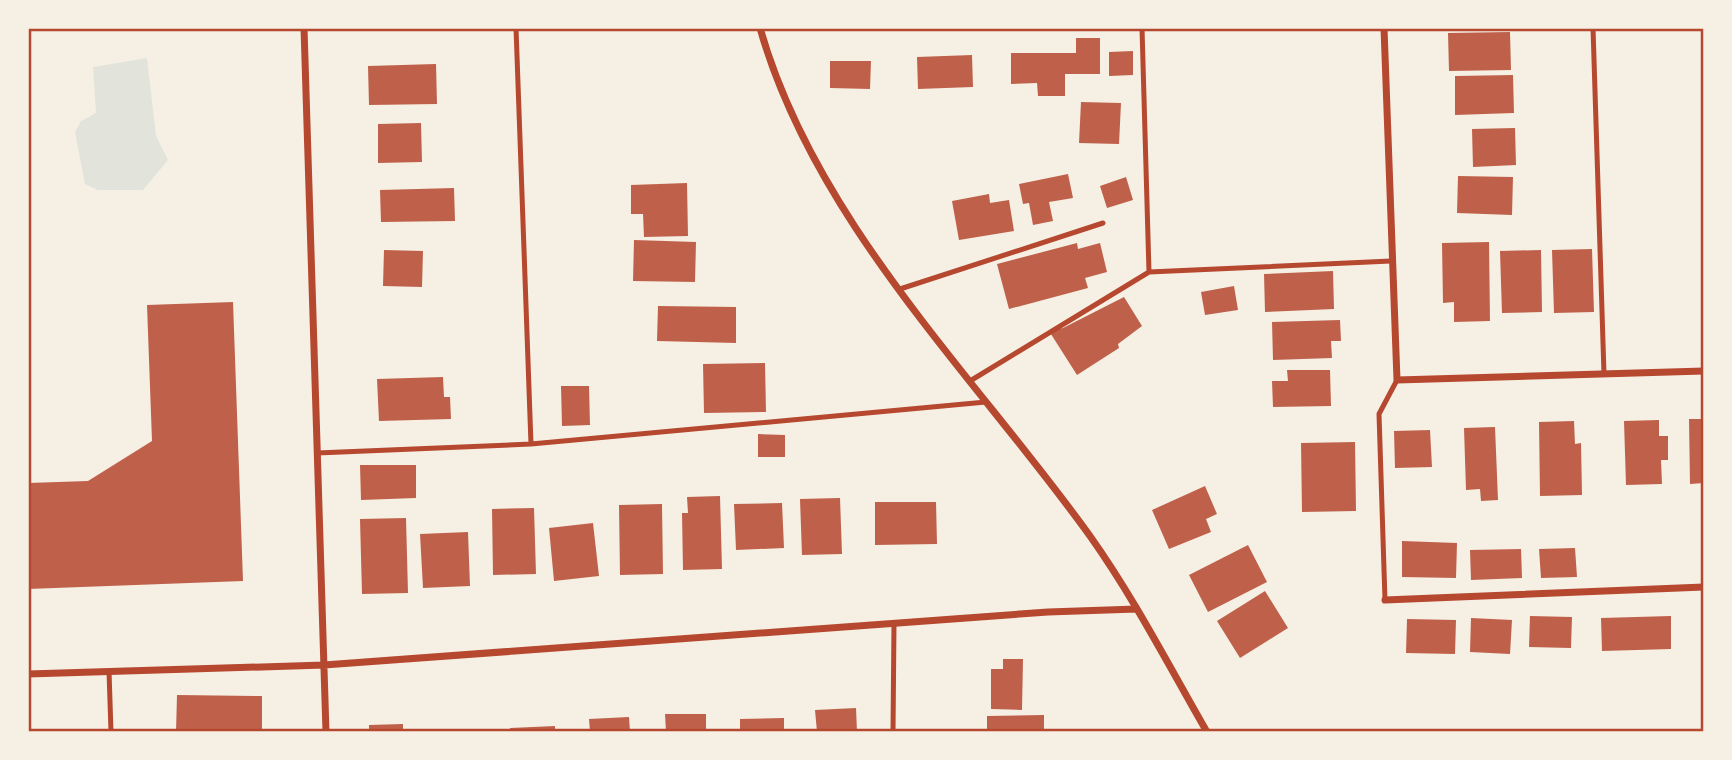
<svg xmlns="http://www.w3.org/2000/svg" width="1732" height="760" font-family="'Open Sans',sans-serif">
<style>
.green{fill:#e2e4dc}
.building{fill:#bf614a}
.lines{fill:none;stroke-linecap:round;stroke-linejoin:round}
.service{stroke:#b5482f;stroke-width:5}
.minor{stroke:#b5482f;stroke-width:7}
.neatline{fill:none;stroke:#b5482f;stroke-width:2.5}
</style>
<rect width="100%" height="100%" fill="#f6efe4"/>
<path class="green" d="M147,58L156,136L168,160L143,190H98L85,184L75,132L81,121L96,113L93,67Z"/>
<path class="building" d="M1510,32L1511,70L1449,71L1448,33Z
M1076,38H1100V74H1065V96H1038L1037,83L1011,84V53H1076Z
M1133,51V75L1109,76V52Z
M972,55L973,87L918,89L917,57Z
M830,61H871L870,89L830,88Z
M436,64L437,104L369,105L368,66Z
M1513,75L1514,113L1455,115V76Z
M1081,102L1121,103L1119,144L1079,143Z
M421,123L422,162L378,163V124Z
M1515,128L1516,165L1473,167L1472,129Z
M1068,174L1073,198L1049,202L1053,221L1033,225L1029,203L1023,204L1019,184Z
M1458,176L1513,177L1512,215L1457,213Z
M1126,177L1133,200L1107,208L1100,186Z
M687,183L688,236L644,237L643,214H631V185Z
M454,188L455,221L381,222L380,190Z
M989,194L990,203L1009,200L1014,231L959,240L952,201Z
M634,240L696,242L695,282L633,281Z
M1489,242L1490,321L1454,322V302L1443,303L1442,243Z
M1077,243L1078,249L1100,243L1107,272L1085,278L1088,288L1009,309L997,264Z
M1592,249L1594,312L1554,313L1552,250Z
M384,250L423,251L422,287L383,286Z
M1541,250L1542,312L1502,313L1500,251Z
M1333,271L1334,309L1265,312L1264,274Z
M1234,286L1238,310L1205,315L1201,292Z
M1124,297L1142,326L1118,344L1119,348L1077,375L1049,331L1063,328Z
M233,302L243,581L28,589V483L88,481L152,441L147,305Z
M658,306L736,307V343L657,341Z
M1340,320L1341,341H1331L1332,358L1273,360L1272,322Z
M765,363L766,412L704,413L703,364Z
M1287,370H1330L1331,406L1273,407L1272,381H1288Z
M443,377L444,397H450L451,419L379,421L377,379Z
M561,386H589L590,425L562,426Z
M1689,419H1704V483L1690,484Z
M1659,420V436H1668V460H1661L1662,484L1626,485L1624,421Z
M1574,421L1575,444L1581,443L1582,495L1540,496L1539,422Z
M1495,427L1498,500L1481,501L1480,489L1466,490L1464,428Z
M1430,430L1432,467L1395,468L1394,431Z
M758,434L785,435V457H758Z
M1355,442L1356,511L1302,512L1301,443Z
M360,465H416V498L361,500Z
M1205,486L1217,514L1206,519L1211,532L1169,549L1152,510Z
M720,496L722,569L683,570L682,513H688L687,497Z
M840,498L842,554L802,555L800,499Z
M875,502H936L937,544L875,545Z
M782,503L784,548L736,550L734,504Z
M662,504L663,574L620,575L619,505Z
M534,508L536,574L493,575L492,509Z
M406,518L408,593L362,594L360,519Z
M593,523L599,576L554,581L549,528Z
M468,532L470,586L423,588L420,534Z
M1402,541L1457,543L1456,578L1402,577Z
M1248,545L1267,582L1208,612L1189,575Z
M1575,548L1577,577L1541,578L1539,549Z
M1521,549L1522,578L1471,580L1470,550Z
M1265,591L1288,628L1240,658L1217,621Z
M1530,616L1572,617L1571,648L1529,647Z
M1671,616V649L1602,651L1601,618Z
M1471,618L1512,620L1510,654L1470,652Z
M1407,619L1456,620L1455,654L1406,653Z
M1003,659H1023L1022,710L991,709V669H1003Z
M177,695L262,696V732H176Z
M856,708L857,732H817L815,710Z
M665,714H706V732H666Z
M1044,715V732H987V716Z
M629,717L630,732H590L589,719Z
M784,718V732H740V719Z
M403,724V732H369V725Z
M555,726V732H510V728Z"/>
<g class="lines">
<path class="service" d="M516,28L531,444
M1142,28L1149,272L1391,261
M1593,28L1604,374
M900,289L1103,223
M970,381L1149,272
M317,453L531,444L986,402
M1385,600L1379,414L1397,380
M109,671L111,732
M893,732L894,623"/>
<path class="minor" d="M304,28L326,732
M760,28C815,222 975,376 1090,536C1134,598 1169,666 1207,732
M1384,28L1397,380L1704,371
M1385,600L1704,587
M28,674L324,665L1048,612L1137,609"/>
</g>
<rect width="1732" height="760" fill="none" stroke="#f6efe4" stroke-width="60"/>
<rect x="30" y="30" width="1672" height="700" class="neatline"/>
</svg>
